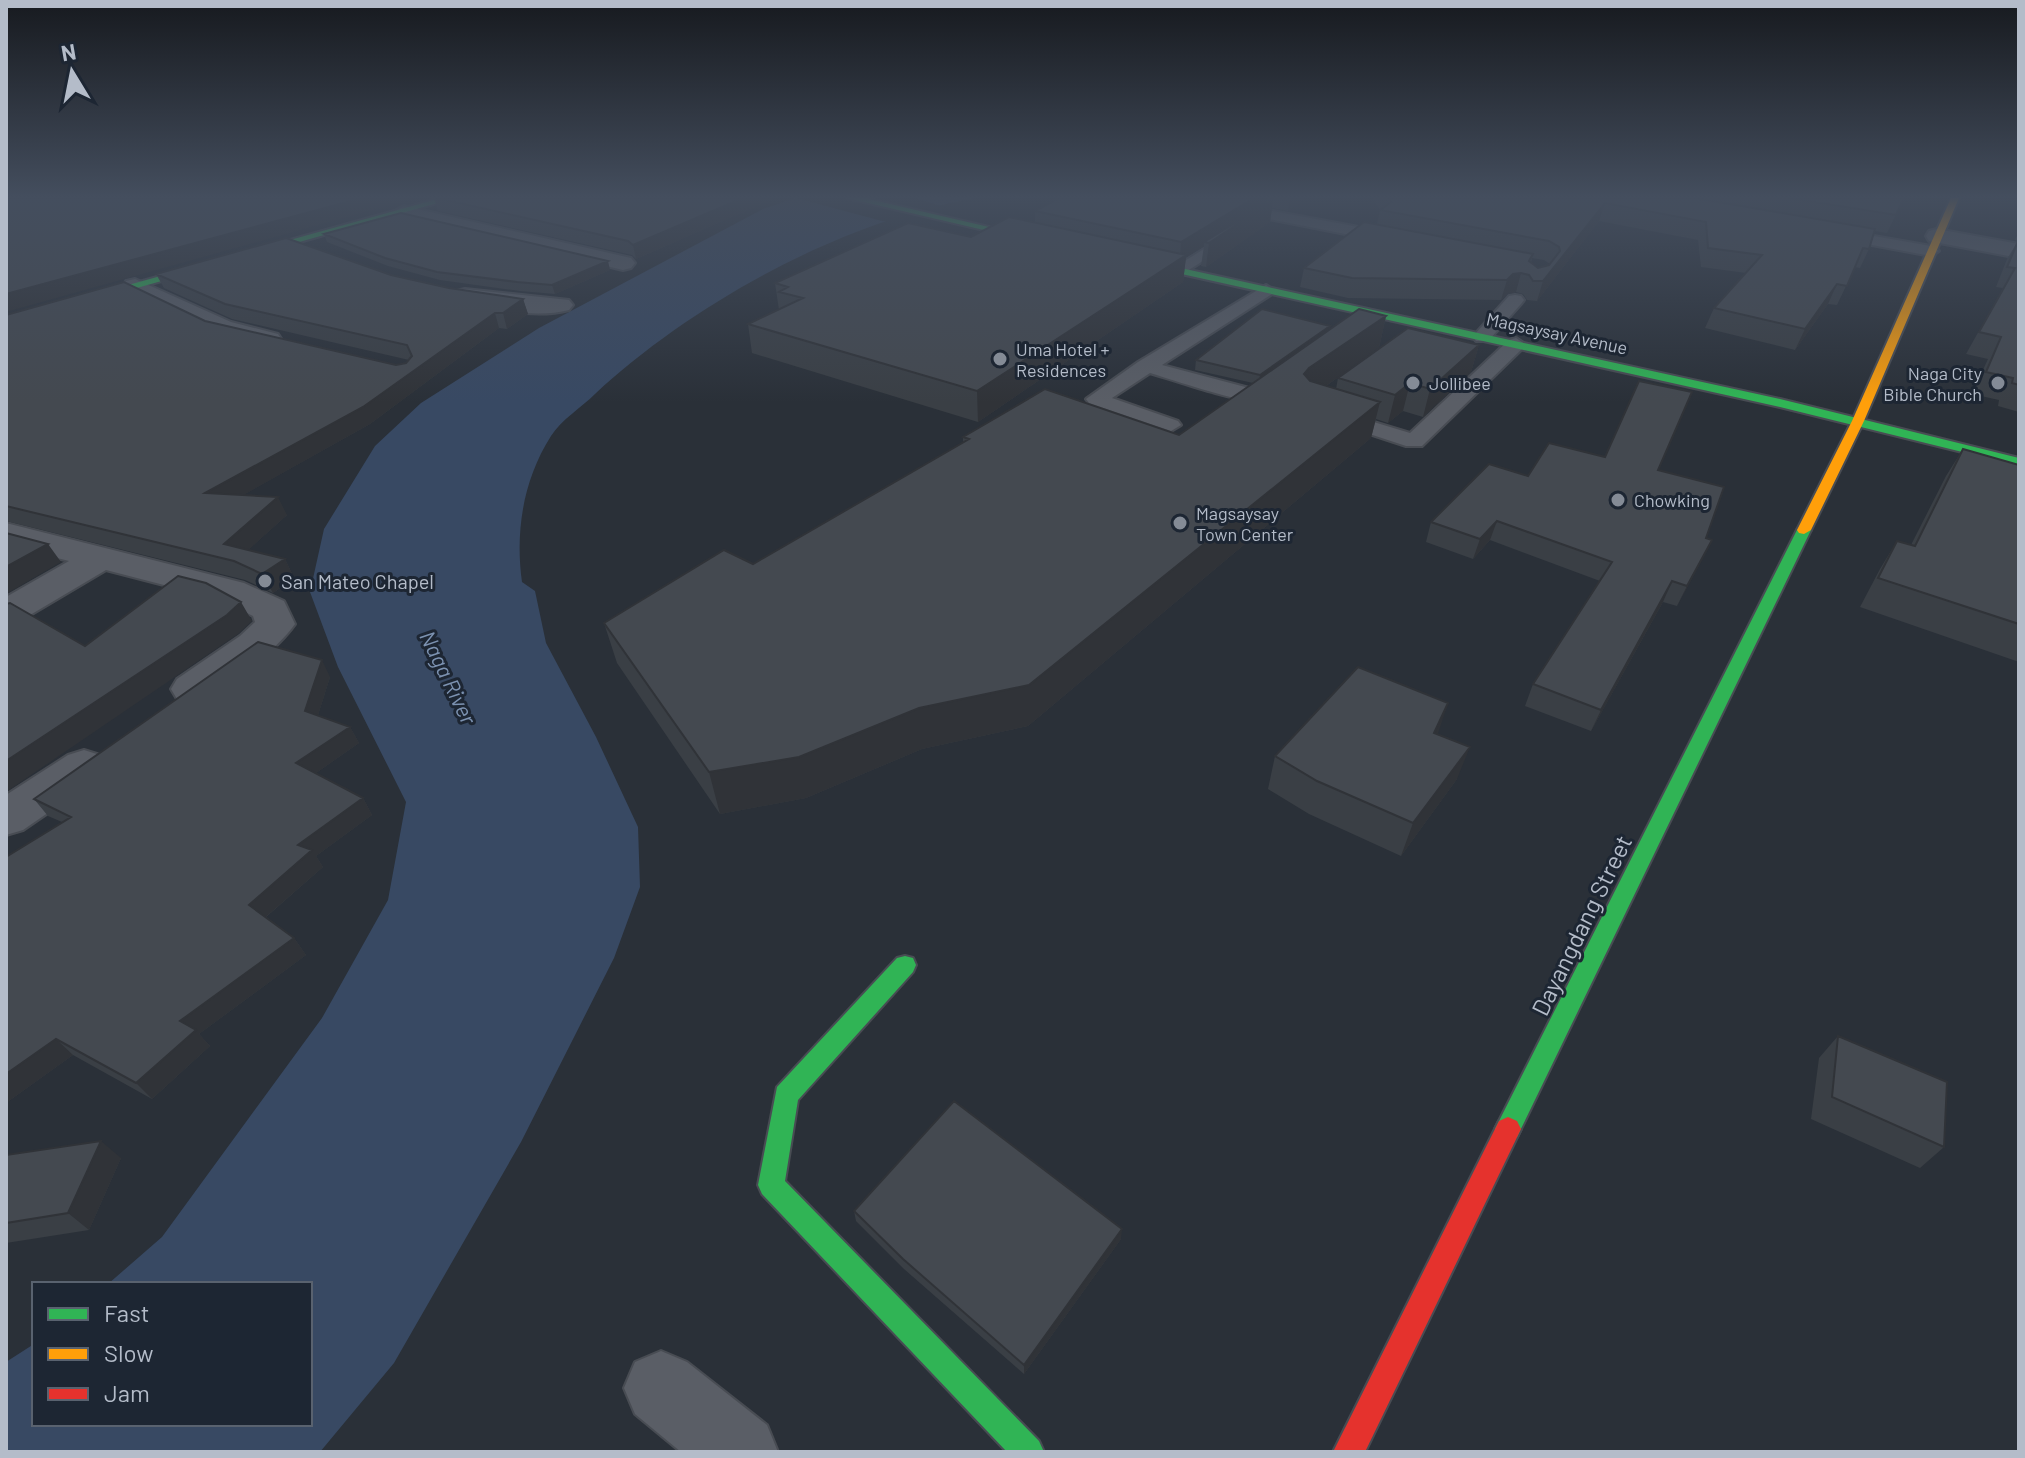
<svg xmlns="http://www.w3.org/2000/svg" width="2025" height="1458" font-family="Barlow,sans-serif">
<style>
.water{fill:#384963}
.pier{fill:#2a3038}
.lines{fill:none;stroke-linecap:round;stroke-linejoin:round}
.lane-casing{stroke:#484c53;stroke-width:4}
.street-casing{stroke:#484c53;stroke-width:4}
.fast-casing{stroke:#484c53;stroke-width:4}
.slow-casing{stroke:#484c53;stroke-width:4}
.jam-casing{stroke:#484c53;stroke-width:4}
.lane{fill:#5a5e66;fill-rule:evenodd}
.street{fill:#5a5e66;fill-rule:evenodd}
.fast{fill:#30b455;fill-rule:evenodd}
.slow{fill:#ff9f0a;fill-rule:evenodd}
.jam{fill:#e5322d;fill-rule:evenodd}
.wall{fill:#3a3f45;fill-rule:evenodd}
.shaded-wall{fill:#303338}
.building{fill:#444950;stroke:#303338;stroke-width:2}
.poi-dot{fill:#848b96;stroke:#1d2633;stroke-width:3}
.labels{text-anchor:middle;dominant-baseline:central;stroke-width:6;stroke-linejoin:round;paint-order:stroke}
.far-street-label{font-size:18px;fill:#b4bcc9;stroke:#1d2633}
.far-poi-label{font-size:18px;fill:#b4bcc9;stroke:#1d2633;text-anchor:start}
.poi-label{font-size:20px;fill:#b4bcc9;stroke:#1d2633;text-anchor:start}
.water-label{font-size:22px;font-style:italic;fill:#7c92b1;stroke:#1d2633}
.near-street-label{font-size:24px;fill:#b4bcc9;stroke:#1d2633}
</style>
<rect width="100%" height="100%" fill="#2a3038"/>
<path class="water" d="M795,198H976C844,220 693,303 595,394C582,407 561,420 551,436C523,480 515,532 522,582L535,591L546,643L596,737L638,827L640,887L614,958L521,1142L394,1363L320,1452H6V1362L34,1344V1424H310V1284H108L162,1237L322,1018L388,900L406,802L338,667L310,592L324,529L375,446L421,403L539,328L763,209Z"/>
<path class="pier" d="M796,198H915L947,208L898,222L882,221Z"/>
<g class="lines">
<defs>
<path id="lane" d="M1267,210L1391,233L1399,238L1391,243L1269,219L1184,273L1178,275L1170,270Z
M1834,229L1931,246L1939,251L1931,256L1829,237V231Z
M1266,285L1274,290L1272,294L1162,365L1253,389L1277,380L1287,386C1279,396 1266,402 1254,401C1227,399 1177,381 1150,373L1112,398L1178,421L1181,425L1171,431L1089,403L1086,399L1138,362Z
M1515,295L1521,296L1524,300L1521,304L1488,341H1476L1473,337L1476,333L1509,296Z
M1516,338L1525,344L1523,348L1422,446H1406L1327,420L1324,416L1334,410L1410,433L1509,340Z"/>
<path id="street" d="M404,206L631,258L635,263L631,268L623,270L397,216L393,212Z
M1937,229L2019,244V258L1929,241L1926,236L1929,231Z
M135,279L231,322L278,334L282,340L278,346C241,355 161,308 126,291L123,286L126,281Z
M465,289L569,300L573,305L569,310C536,319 489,309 456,301L453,296L456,291Z
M6,523L244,583L284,601L295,624C278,648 234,684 208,698C197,703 188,701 177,699L171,689L177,679L240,636L255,622L253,616L218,599L106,570L20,621L6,625V597L69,561L6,545Z
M84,750L100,755L107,766L100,777L23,830L6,835V795L68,755Z
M661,1351L687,1362L767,1425L778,1452H681L635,1414L624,1388L635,1362Z"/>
<path id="fast" d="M441,198H455L6,325V319Z
M847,198H864L1049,241L1044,244Z
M1126,256L1780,399L2019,458V466L1780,407L1123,261V257Z
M1804,526L1811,530L1517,1137L1508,1141L1499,1137L1495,1129L1499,1121L1797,530Z
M905,956L913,958L916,965L913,972L798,1100L785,1181L1039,1441L1044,1452H1007L762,1194L758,1185L777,1087L897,958Z"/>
<path id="slow" d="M1951,198H1959L1864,421L1811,530L1804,534L1799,533L1797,530L1852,421Z"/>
<path id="jam" d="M1508,1117L1517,1121L1521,1129L1365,1452H1333L1499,1121Z"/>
</defs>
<use href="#lane" class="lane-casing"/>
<use href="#street" class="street-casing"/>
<use href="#fast" class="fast-casing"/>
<use href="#slow" class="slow-casing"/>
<use href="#jam" class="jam-casing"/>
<use href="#lane" class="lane"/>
<use href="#street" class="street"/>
<use href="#fast" class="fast"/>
<use href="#slow" class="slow"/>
<use href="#jam" class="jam"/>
</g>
<path class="wall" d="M434,198H775L636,259L632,255L438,211Z
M1059,198H1306L1288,211L1272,208L1270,222L1206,267L1201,266L1204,246L1186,257L1183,282L978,422L752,353L748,324L779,310L775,283L971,237L1035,223V211Z
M1372,198H1904L1887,233L1875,231L1869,249L1860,268L1855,267L1837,305L1828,304L1795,350L1705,328L1714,308L1746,273L1701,267L1698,240L1599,221L1537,301L1527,300L1523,294L1516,292L1507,294L1501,300L1348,298L1300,287L1304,268L1377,224L1380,210ZM1532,258L1544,260L1550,264L1549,265L1538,268L1531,263Z
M2019,231V412L1998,406L1999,400L1972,394L1988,359L1966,354L2003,288L1996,287L2007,259L2018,241L2015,240Z
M324,234L610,270L555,294L520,291L440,280L388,266L327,242Z
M156,274L391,275L449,288L523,299L528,314L507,329L499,328L370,424L243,495L287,515L248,550L285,559L294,578L273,593L245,580L6,521V315L205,321L396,365L406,363L409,360L232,319L164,288Z
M1386,316L1379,348L1326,386L1336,389L1338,378L1479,345L1471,372L1423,417L1403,411L1388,423L1376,419L1371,438L1028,726L922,749L806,798L720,814L617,663L604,623L753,564L963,442V437L1179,435L1253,383L1195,370L1196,360L1330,326L1329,330Z
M1963,449L2019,465V662L1860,607L1880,569L1897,541L1911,545L1946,476Z
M1605,457L1658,470L1706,538L1712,540L1677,606L1663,602L1591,731L1525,706L1533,684L1600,581L1490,540L1473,559L1426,542L1431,522L1528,476Z
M330,677L318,715L350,727L359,743L316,773L363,798L372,815L316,856L323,867L266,917L294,938L306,955L199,1034L210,1046L152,1099L73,1055L6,1103L62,822L48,816L34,799Z
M1437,734L1457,779L1401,856L1309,814L1268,789L1275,756Z
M1838,1036L1944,1147L1920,1168L1811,1119L1819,1058Z
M6,1155L121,1158L89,1230L6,1243Z
M854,1211L1121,1239L1024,1374L904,1269L856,1221Z"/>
<path class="shaded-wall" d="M362,198H415L6,312V294Z
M743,198H775L636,259L633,245Z
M1254,198H1267L1266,205L1273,200L1270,222L1206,267L1209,243L1204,242V246L1186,257L1183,282L978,422L977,391L1180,259L1181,242Z
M1290,198H1306L1288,211Z
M1605,203L1599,221L1537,301L1543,281Z
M608,261L610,270L555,294L552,285Z
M1521,273L1516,292L1507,294L1501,300L1507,280L1513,274Z
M1837,284L1828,304L1795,350L1805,329Z
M523,299L528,314L507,329L503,313Z
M495,313L499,328L370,424L215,511L205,493Z
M1386,316L1379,348L1302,403L1304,374L1309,368Z
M1330,326L1328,336L1258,385L1260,375Z
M1479,345L1471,372L1423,417L1430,389Z
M1410,383L1403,411L1388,423L1395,395Z
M1380,402L1371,438L1028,726L922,749L806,798L720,814L709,772Z
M278,497L287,515L235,562L224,544Z
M1497,521L1490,540L1473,559L1480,539Z
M1712,540L1702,560L1677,606L1687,586Z
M48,544L61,562L6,594V567Z
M285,559L294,578L273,593L262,574Z
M1672,581L1663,602L1591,731L1601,710Z
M241,602L252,621L238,634L6,792V761Z
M322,660L330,677L314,728L305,711Z
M1448,703L1437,736L1434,733Z
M350,727L359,743L306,780L296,763Z
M1470,747L1457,779L1401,856L1413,823Z
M363,798L372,815L316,856L323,867L261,921L249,905L298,845Z
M294,938L306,955L199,1034L210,1046L152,1099L136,1083L180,1021Z
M56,1039L73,1055L6,1103V1074Z
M101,1141L121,1158L89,1230L68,1213Z
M1122,1229L1121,1239L1024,1374V1365Z"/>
<path class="building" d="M6,198H362L6,294Z
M437,198H743L633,245L628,241Z
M1059,198H1254L1181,242L1035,211Z
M1388,198H1695L1875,229L1869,249L1863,248L1847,286L1837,284L1805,329L1714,308L1762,255L1708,248L1706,222L1605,203L1543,281H1533L1529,275L1521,273L1513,274L1507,280L1352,278L1304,268L1364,222L1533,254L1529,261L1538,268L1549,265L1560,251L1559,247L1549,241L1380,210L1391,202Z
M1789,198H1904L1896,215Z
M1273,200L1209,243L1204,242Z
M401,213L608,261L552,285L517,282L437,272L385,258L324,234Z
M1009,217L1186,255L977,391L748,324L803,298L779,292L788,287L775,283L908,223L971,237Z
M286,238L391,275L449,288L523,299L503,313H495L363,407L205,493L278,497L224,544L285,559L262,574L234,561L6,506V315L124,282L205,321L396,365L406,363L412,356L407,345L225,304L156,274Z
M2019,239V385L2012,383L2013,378L1986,372L2001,337L1979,332L2015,268L2007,267Z
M1262,309L1330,326L1260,375L1196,360Z
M1359,309L1386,316L1309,368L1304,374L1310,381L1380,402L1029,685L919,708L799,757L709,772L604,623L724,550L753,564L969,439L963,437L1045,389L1179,435Z
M1408,328L1479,345L1430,389L1410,383L1395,395L1338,378Z
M1639,381L1692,392L1658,470L1724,487L1706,538L1712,540L1687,586L1672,581L1601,710L1533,684L1612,562L1497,521L1480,539L1431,522L1489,464L1528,476L1549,443L1605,457Z
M1963,449L2019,465V624L1878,578L1897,541L1915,546Z
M6,533L48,544L6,567Z
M178,576L206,583L241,602L227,615L6,761V604L10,603L85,646Z
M258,642L322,660L305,711L350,727L296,763L363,798L298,845L312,850L249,905L294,938L180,1021L196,1030L136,1083L56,1039L6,1074V857L71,817L34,799Z
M1358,667L1448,703L1434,733L1470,747L1413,823L1317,781L1275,756Z
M1838,1036L1947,1082L1944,1147L1832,1097Z
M954,1101L1122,1229L1024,1365L903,1259L854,1211Z
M101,1141L68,1213L6,1223V1155Z"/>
<linearGradient id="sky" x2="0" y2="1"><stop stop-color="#171a1f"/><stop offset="0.49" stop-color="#444e5e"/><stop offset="1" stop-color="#444e5e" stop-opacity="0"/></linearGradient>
<rect width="2025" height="402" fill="url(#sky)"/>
<g class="poi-dot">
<circle cx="1000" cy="359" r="8"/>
<circle cx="1413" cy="383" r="8"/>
<circle cx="1998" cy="383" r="8"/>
<circle cx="1618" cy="500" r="8"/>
<circle cx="1180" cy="523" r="8"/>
<circle cx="265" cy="581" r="8"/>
</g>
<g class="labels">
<g class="far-street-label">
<text transform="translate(1557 333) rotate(12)">Magsaysay Avenue</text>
</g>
<g class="far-poi-label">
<text x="1016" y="349">Uma Hotel +<tspan x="1016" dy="21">Residences</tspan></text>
<text x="1982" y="373" text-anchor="end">Naga City<tspan x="1982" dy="21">Bible Church</tspan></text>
<text x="1429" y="383">Jollibee</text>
<text x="1634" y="500">Chowking</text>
<text x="1196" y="513">Magsaysay<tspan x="1196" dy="21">Town Center</tspan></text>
</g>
<g class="poi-label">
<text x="281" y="581">San Mateo Chapel</text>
</g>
<g class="water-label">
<text transform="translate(449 677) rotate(64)">Naga River</text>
</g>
<g class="near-street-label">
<text transform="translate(1581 925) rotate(-64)">Dayangdang Street</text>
</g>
</g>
<rect width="2025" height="1458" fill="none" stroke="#b4bcc9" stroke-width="16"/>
<rect x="32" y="1282" width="280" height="144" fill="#1d2633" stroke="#59626f" stroke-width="2"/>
<rect x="48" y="1308" width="40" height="12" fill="#30b455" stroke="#59626f" stroke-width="2"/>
<text x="104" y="1322" font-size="24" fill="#b4bcc9">Fast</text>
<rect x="48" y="1348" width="40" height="12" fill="#ff9f0a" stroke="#59626f" stroke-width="2"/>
<text x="104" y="1362" font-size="24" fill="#b4bcc9">Slow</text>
<rect x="48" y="1388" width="40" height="12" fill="#e5322d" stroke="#59626f" stroke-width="2"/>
<text x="104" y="1402" font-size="24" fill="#b4bcc9">Jam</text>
<g transform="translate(72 72) rotate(350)" stroke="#1d2633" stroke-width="6" paint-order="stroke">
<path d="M0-6L14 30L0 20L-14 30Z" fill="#b4bcc9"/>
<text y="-12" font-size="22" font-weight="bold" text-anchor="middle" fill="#b4bcc9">N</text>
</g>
</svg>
